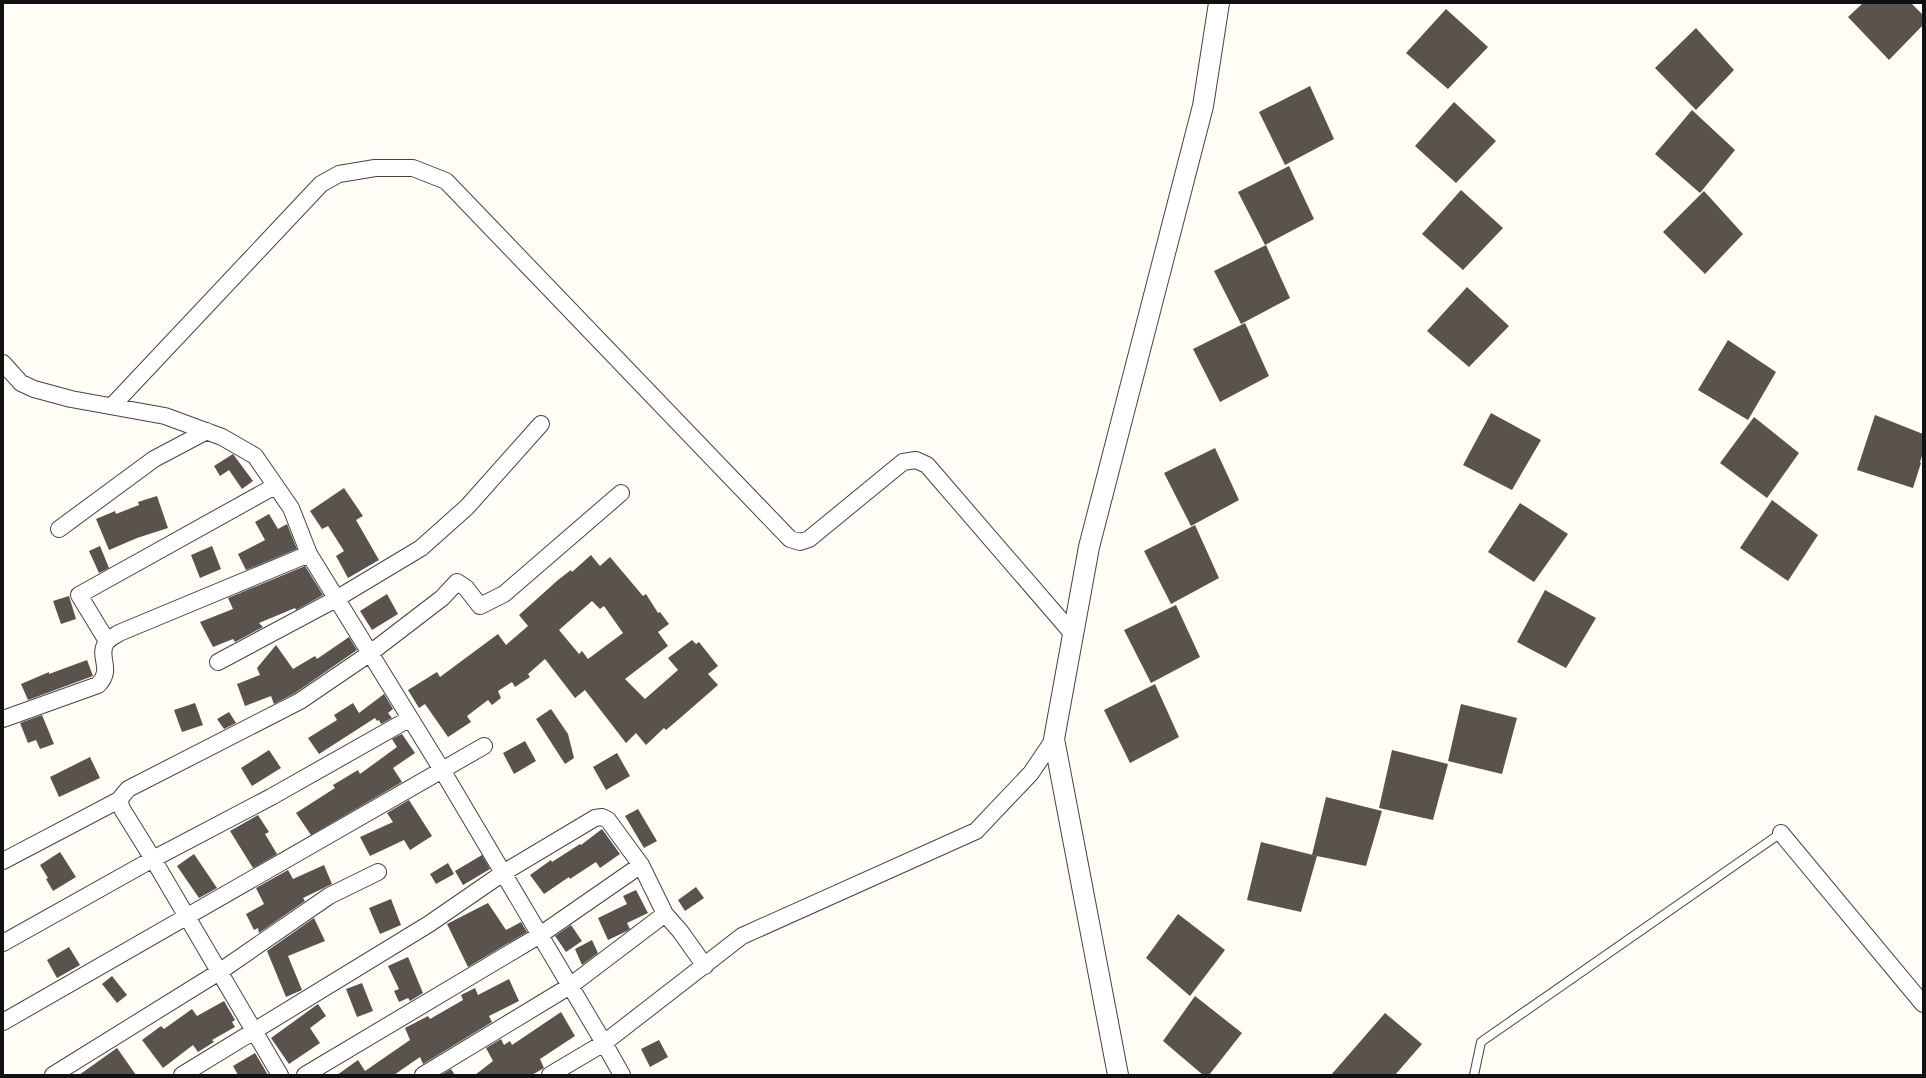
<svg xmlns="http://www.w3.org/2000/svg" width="1926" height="1078" font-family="'IBM Plex Serif',serif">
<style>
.building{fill:#5a524d;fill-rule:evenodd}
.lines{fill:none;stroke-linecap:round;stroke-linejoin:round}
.service-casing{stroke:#444;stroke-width:10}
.minor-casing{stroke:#444;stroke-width:18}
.tertiary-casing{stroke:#444;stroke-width:22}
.service{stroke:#fff;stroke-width:8}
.minor{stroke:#fff;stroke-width:16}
.tertiary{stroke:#fff;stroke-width:20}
</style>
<rect width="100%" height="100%" fill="#fffdf5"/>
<path class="building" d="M1863,3H1911L1923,15V25L1889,60L1848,17Z
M1446,9L1488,47L1448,89L1406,53Z
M1696,28L1734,70L1696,110L1655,68Z
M1310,86L1334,139L1285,165L1259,112Z
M1454,102L1496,141L1456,183L1415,146Z
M1692,110L1735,150L1700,193L1655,154Z
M1289,166L1314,219L1265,245L1238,192Z
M1461,190L1503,228L1463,270L1422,234Z
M1704,191L1743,234L1705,274L1663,232Z
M1266,245L1290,298L1241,324L1214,271Z
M1467,287L1509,326L1469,367L1427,331Z
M1245,323L1269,376L1220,402L1193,349Z
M1728,340L1776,372L1748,420L1698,390Z
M1491,413L1541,440L1512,490L1463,465Z
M1875,415L1923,434V453L1920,462L1921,463L1913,488L1857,470Z
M1754,417L1799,453L1767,498L1720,463Z
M1215,448L1239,500L1191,526L1164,473Z
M233,454L253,481L242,489L229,470L220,476L214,466Z
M344,488L363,516L356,520L379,560L348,578L336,556L344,551L328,526L322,529L310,511Z
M157,496L168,528L137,538L109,550L96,519L115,511L116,514L139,505L138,502Z
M1772,500L1818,535L1788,581L1740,548Z
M1520,503L1568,534L1534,582L1488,552Z
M269,514L278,529L287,524L297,549L246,570L238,554L265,540L255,522Z
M1195,525L1219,578L1171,604L1144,551Z
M100,546L109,568L99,573L89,551Z
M212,546L221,569L200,578L191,555Z
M591,555L600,566L610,557L643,596L646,594L658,613L660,612L669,624L658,632L668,646L625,679L645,699L678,670L668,658L692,640L696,644L699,642L718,666L708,674L718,685L679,719L666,730L664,728L646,745L636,733L626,743L585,690L575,698L545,659L528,674L530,677L515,687L512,682L498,691L501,698L492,705L488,700L467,716L471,722L448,737L425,704L419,708L408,690L437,672L440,677L498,634L506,645L528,626L519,615L558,580L571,570L572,572ZM592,601L600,609L604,606L623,633L588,659L582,651L579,654L559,630Z
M305,566L323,595L296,610L295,608L259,623L263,627L235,642L233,639L213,647L200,622L233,609L228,598Z
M1545,590L1596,618L1566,668L1517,642Z
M387,594L398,614L372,630L360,611Z
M69,596L76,619L61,624L53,601Z
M1176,605L1200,657L1151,683L1124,630Z
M349,637L357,650L295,693L274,704L271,696L245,706L237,684L260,675L257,668L276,645L293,669L315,656L317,659Z
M87,660L93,676L28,700L21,684L49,672V674Z
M1155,684L1179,737L1130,763L1104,710Z
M384,694L393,709L388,713L392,718L381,724L379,720L377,721L375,718L319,754L308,738L337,720L334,715L353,703L359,713Z
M195,703L203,725L182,732L174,710Z
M1461,704L1517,718L1502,774L1448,761Z
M551,709L568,734L574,758L565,764L536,719Z
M229,712L236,723L224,729L217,719Z
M42,715L54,744L40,749L36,740L28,743L20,723Z
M402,734L415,753L393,768L402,782L311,835L296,813L335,788L333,785L358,770L360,774L397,747L392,739Z
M525,741L536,761L514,774L503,753Z
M269,750L281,768L252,786L241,768Z
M1392,750L1448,764L1433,820L1379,808Z
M617,753L630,776L606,790L593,767Z
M90,757L100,778L59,797L50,777Z
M1326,797L1382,811L1366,866L1312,855Z
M409,800L432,836L410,850L404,840L370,856L360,837L393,822L387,813Z
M638,809L657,841L644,848L625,816Z
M258,815L269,832L265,834L277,854L253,868L230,831Z
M602,829L620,854L600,868L596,862L570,879L569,877L544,894L530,875L551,860L552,862L580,844L581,845Z
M1261,842L1317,856L1301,912L1247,900Z
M60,852L76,877L53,891L46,879L48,878L40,865Z
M194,854L217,888L199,898L177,866Z
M482,855L490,869L463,885L455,871Z
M448,863L454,874L436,884L430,874Z
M324,865L332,884L303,898L305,901L259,933L258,928L254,930L246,914L264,904L256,888L288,870L293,879Z
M696,887L704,898L685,911L678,900Z
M636,890L648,913L627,923L630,929L627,931L608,940L598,918L627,904L623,896Z
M391,899L401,925L380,934L369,908Z
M488,903L506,930L521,922L527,932L468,967L447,924Z
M1178,914L1225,950L1190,996L1146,958Z
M314,918L325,941L288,956L302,990L286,997L267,951Z
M571,925L582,941L566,952L555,936Z
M592,940L598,953L582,965L575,949Z
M69,947L80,965L57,978L47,960Z
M408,957L423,993L410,1001L408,998L399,1002L394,991L399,989L388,966Z
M112,976L127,995L117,1003L102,984Z
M509,979L519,1001L489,1016L492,1022L423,1064L420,1057L394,1075H337L358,1060L365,1071L410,1040L405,1028L428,1016L430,1019L463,1000L461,995L475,988L478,995Z
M362,983L373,1011L357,1017L346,989Z
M1195,996L1242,1033L1209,1075H1203L1163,1041Z
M224,1001L235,1020L232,1022L235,1027L212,1040L214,1042L198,1052L193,1045L163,1068L142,1040L161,1026L164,1029L192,1009L197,1016Z
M318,1004L326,1016L310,1028L320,1043L289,1064L271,1038Z
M561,1012L575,1036L540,1059L544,1068L532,1075H475L493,1061L486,1048L501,1039L504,1045L510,1041L512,1045Z
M1385,1013L1422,1044L1395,1075H1331Z
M659,1040L668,1057L650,1067L641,1049Z
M117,1048L136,1075H79Z
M255,1053L268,1075H238L233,1066Z
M451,1069L455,1075H441Z"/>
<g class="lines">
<defs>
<path id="service" d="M1474,1075L1481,1042L1781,833"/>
<path id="minor" d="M3,363L21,383L34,389L71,399L165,416L222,437L255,456L291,508L309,554
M112,406L321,184L339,174L375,168H413L446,181L790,539L800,542L809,539L903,462L916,460L927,465L1072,633
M59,529L154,459L207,431
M107,641L79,595L275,486
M218,662L336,599L421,548L467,507L541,424
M3,719L98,685C114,669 97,657 106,643C109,638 115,636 119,633L309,554L442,770L604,1043L742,936L976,831L1031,773L1054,739
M119,800L122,809L153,859L271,797L409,719
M1781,833L1923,1004
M3,861L119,800L128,789L300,701L369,654L442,598L457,582L466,588L480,606L504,594L621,493
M3,943L153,859L280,1075
M3,1022L484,746
M53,1075L219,972L329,896L378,872
M182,1075L429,924L503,873L595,818L602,817L608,820L641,865L665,914L680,931L705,966
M305,1075L540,935L641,865
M423,1075L570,986L665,914
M550,1075L604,1043L622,1075"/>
<path id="tertiary" d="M1118,1075L1054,739L1089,547L1203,106L1219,3"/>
</defs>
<use href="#service" class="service-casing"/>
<use href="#minor" class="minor-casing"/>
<use href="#tertiary" class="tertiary-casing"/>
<use href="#service" class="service"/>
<use href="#minor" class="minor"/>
<use href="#tertiary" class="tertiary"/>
</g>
<rect width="1926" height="1078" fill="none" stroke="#111111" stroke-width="8"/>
</svg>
